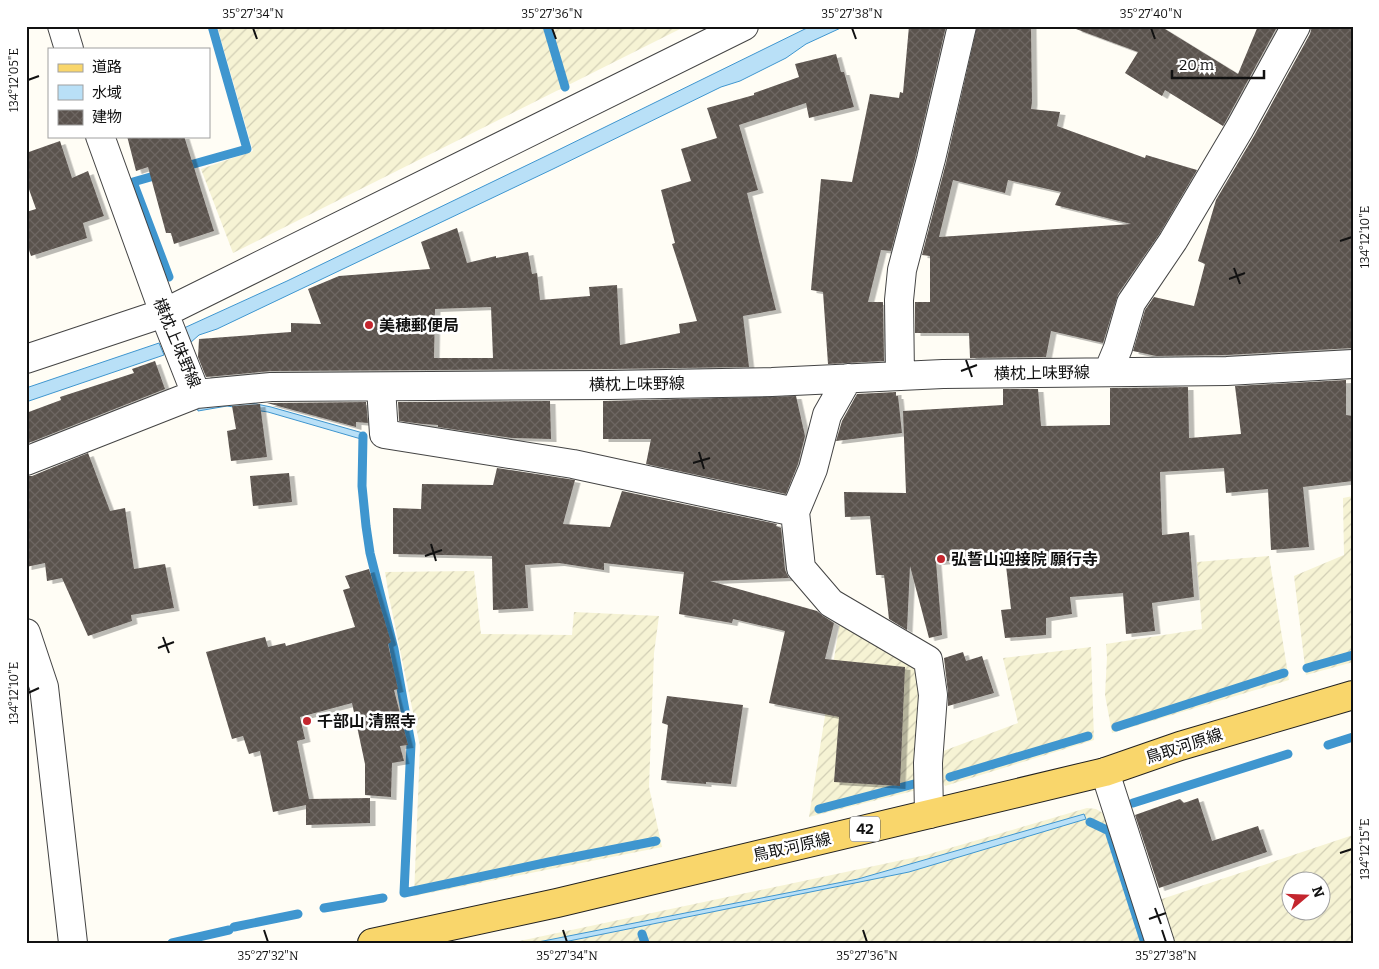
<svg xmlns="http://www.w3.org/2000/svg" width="1379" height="969" font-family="Bitter,'Noto Sans JP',serif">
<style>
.farmland{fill:url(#farmland-furrows);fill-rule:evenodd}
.water{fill:#b9e0f7;stroke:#3f96cf}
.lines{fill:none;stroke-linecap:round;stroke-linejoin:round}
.stream{stroke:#3f96cf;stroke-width:9}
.building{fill:url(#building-cross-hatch);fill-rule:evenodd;filter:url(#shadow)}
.minor-casing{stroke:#444;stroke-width:30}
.primary-casing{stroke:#222;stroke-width:30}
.minor{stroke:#fff;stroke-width:28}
.primary{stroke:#f9d66b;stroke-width:28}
.ticks{fill:none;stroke:#111;stroke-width:2}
.poi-dot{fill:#c4262e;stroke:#fff;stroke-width:2}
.labels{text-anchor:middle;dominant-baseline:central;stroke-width:5;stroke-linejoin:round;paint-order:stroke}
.shield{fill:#fff;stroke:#585858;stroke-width:1}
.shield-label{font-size:15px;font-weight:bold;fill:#111}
.poi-label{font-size:16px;font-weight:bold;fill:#111;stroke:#fff;text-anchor:start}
.street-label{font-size:16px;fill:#111;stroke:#fff}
.neatline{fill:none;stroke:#111;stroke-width:2}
.ticks-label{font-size:12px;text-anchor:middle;fill:#111}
</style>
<defs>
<pattern id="farmland-furrows" width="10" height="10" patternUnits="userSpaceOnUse" patternTransform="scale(1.25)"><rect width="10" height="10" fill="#f6f3d4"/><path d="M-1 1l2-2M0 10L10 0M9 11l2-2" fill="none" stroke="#d2cfb5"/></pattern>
<pattern id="building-cross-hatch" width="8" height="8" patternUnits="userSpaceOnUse" patternTransform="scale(1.25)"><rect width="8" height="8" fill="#5a524d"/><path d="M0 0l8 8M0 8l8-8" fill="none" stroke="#6d6662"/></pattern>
<filter id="shadow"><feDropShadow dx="5.5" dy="3" stdDeviation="0" flood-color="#0004"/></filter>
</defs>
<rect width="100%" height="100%" fill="#fffdf5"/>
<path class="farmland" d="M217,26H686L233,253L201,169L253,151Z
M1353,496V662L1306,675L1294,576L1344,555L1343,498Z
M1269,556L1289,680L1112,733L1105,695L1107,657L1106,644L1202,629L1197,562Z
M474,571L481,634L572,635L574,612L659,616L654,653L649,787L662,847L414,896L420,746L389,597L385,572Z
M840,621L918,667L923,678L917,790L809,817Z
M1091,647L1094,740L945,786L939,776L938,753L1018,723L1003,658Z
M1087,808L1096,809L1103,813L1113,825L1150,943H510L926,855Z
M1353,835V943H1172L1159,900ZM1292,882H1322V912H1292Z"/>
<path class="water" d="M811,26H845L806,44L786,58L740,81L721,87L553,169L217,329L199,335L190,343L184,328L287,281L546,156Z
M159,343L164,355L26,402V388Z
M247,402L271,407L363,433L361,439L268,412L227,406L198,411L197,406Z
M1084,814L1086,819L909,872L559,943H533L858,879Z"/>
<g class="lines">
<path class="stream" d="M547,26L565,87
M183,167L247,149L212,26
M161,174L133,182L169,277
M363,436L362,486L366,526L370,553L394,649L411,744L404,893L549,862L656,841
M1307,668L1353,655
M1116,727L1284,673
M1328,745L1353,737
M950,777L1088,736
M1133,803L1288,754
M819,809L914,784
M1090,822L1109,831L1145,943
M324,908L383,898
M234,927L298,914
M642,934L645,943
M172,943L229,930"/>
</g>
<path class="building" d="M909,26H946L916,155L891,251L881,250L868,302H883L884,361L828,364L823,292L811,290L821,179L852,182L870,94L899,98L900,92L903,93Z
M977,26H1031L1032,102L1031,109L1060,112L1057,126L1145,158L1146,155L1197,170L1160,233L1118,294L1103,343L1051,331L1046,357L970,358L969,333H915V302H930V256L922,255L946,163ZM953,180L1005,193L1008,180L1061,192L1055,205L1131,224L939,237Z
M1077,26H1160L1238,74L1258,26H1275L1277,27L1223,126L1165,90L1162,96L1125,73L1138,52L1076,29Z
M1312,26H1353V348L1226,355L1156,356L1133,351L1145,310L1154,297L1194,306L1205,264L1198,261L1216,200L1254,136L1310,34Z
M836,54L841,72H844L854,107L809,118L806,103L739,125L758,190L747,193L776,310L743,316L749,367L610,369L271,371L206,377L198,357L199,339L291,332V323L321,324L308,289L339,276L430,269L421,242L457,228L467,263L496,256V258L528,252L532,274L537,273L540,300L590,296L589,287L617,285L620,345L680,333L679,324L697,321L672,244L675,243L661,190L691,181L681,149L717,138L707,108L754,95V93L799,77L795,64ZM491,307L493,358H434L435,309Z
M127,136H184L214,231L174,244L171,233H166L148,167L136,171Z
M60,141L72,178L88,171L104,216L83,223L87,238L31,256L26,241V212L36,209L26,181V153Z
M155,361L165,389L26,444V413L61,400L60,397L134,373L132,369Z
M1346,380V415L1353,416V481L1303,487L1309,547L1271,550L1268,489L1226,493L1224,468L1160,472L1162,535L1189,532L1194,597L1152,603L1155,631L1126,634L1123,593L1070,597L1072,614L1046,618V635L1005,638L1001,610L1011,609L1005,557L936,562L942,635L929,638L910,566L907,630L889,619L884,575H876L870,516L845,517L844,492L906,493L903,411L1003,405V389H1038L1041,426L1110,425V388L1188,387L1189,438L1241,434L1235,386Z
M896,392V396H898L902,433L836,441L842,421L857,394Z
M796,396L805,436L798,464L786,494L646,464L651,439H603V401Z
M550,401L551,439L512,438L438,427V425L423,424L399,421L398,402Z
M366,402L368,423L356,422V427L267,403Z
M260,404L267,457L231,461L227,431L236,429L232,406Z
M88,453L110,511L125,508L134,569L165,564L174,608L131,615L132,621L88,636L62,578L47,581L45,563L26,567V476H32Z
M497,468L575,480L563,524L610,527L622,491L777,524L776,526L781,528L785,570L789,578L710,581L817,611L823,616L834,623L825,659L905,667L900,786L834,782L839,717L769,703L785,631L733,619L732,623L679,614L684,572L604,563V570L559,563L525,565L528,608L493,610L492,556L393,554V508L421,509L422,484L493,485Z
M289,473L292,502L253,506L250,476Z
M369,569L391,642L388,644L398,689L394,690L408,745L400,746L404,761L392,763L391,797L365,795V764L352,703L300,717L305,739L297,741L309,799L370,798V823L306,825V805L273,812L260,751L249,754L243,736L232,739L206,652L265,637L268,647L285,643L286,646L355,627L343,590L350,588L345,576Z
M963,652L966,661L982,656L994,693L948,706V693L944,658Z
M667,696L743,705L731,784L706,782V784L661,780L668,725L662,723Z
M1198,798L1212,841L1258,826L1267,852L1159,888L1135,815L1180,799L1184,803Z"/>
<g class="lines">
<defs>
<path id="minor" d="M62,26L69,49
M100,136L164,313L196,394L271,387L610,385L772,382L943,374L1227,371L1353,364
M26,359L164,313L744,26
M1108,372L1118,348L1131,303L1173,241L1240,128L1296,26
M900,376L899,300L902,270L931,159L962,26
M848,378L827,415L813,469L795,512L801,568L831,603L928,660L933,695L928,763L929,814
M381,387L384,434L573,464L795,512
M26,461L196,394
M26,633L44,687L73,943
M1105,772L1160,943"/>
<path id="primary" d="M372,943L557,903L1105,772L1180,746L1353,695"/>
</defs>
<use href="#minor" class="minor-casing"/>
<use href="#primary" class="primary-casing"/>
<use href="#minor" class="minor"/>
<use href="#primary" class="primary"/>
</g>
<path class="ticks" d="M253,28L257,39M552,28L556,39M852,28L856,39M1151,28L1155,39M28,80L39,76M1340,241L1352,237M1234,268L1240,284M1229,279L1245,273M966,360L972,377M961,371L977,365M699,452L704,469M693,463L710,458M431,544L436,561M425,556L442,550M163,637L169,653M158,648L174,642M28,693L39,688M1340,853L1352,849M1155,908L1161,924M1149,919L1166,913M264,930L268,942M563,930L567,942M863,930L867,942M1162,930L1166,942"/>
<g class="poi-dot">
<circle cx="369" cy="325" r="5"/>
<circle cx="941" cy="559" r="5"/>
<circle cx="307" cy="721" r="5"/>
</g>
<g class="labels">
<rect class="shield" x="850" y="816.5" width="30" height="25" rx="4"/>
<g class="shield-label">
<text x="865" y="829">42</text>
</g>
<g class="poi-label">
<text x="379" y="325">美穂郵便局</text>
<text x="951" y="559">弘誓山迎接院 願行寺</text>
<text x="317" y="721">千部山 清照寺</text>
</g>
<g class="street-label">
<text transform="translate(177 343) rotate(67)">横枕上味野線</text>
<text transform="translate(1042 373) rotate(-1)">横枕上味野線</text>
<text transform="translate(637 384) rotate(-1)">横枕上味野線</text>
<text transform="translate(1184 746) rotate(-18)">鳥取河原線</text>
<text transform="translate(792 847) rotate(-13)">鳥取河原線</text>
</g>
</g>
<rect width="1379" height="969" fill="none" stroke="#ffffff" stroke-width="55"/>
<rect x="48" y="48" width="162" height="90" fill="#ffffff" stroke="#a0a0a0"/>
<rect x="58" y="64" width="25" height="8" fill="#f9d66b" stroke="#a0a0a0"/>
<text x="92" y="72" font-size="15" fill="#111111">道路</text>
<rect x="58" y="85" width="25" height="15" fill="#b9e0f7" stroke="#a0a0a0"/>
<text x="92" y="98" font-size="15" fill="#111111">水域</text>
<rect x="58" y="110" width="25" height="15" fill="url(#building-cross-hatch)" stroke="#a0a0a0"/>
<text x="92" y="122" font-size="15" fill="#111111">建物</text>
<g transform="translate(1306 896) rotate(71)"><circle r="24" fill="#ffffff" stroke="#a0a0a0"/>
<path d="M0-4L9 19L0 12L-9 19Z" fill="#c4262e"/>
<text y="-8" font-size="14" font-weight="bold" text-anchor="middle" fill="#111111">N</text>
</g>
<path d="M1172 70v8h92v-8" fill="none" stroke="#111111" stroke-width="2.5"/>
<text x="1179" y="70" font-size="15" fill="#111111" stroke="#ffffff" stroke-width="4" paint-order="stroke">20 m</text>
<rect x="28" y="28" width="1324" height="914" class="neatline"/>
<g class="ticks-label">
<text x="253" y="18">35°27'34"N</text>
<text x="552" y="18">35°27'36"N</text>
<text x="852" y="18">35°27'38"N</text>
<text x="1151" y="18">35°27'40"N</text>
<text transform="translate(14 80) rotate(-90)" y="4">134°12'05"E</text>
<text transform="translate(1365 237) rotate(-90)" y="4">134°12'10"E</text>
<text transform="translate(14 693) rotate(-90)" y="4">134°12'10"E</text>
<text transform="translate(1365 849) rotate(-90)" y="4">134°12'15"E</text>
<text x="268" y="960">35°27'32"N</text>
<text x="567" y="960">35°27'34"N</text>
<text x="867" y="960">35°27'36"N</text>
<text x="1166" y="960">35°27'38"N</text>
</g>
</svg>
